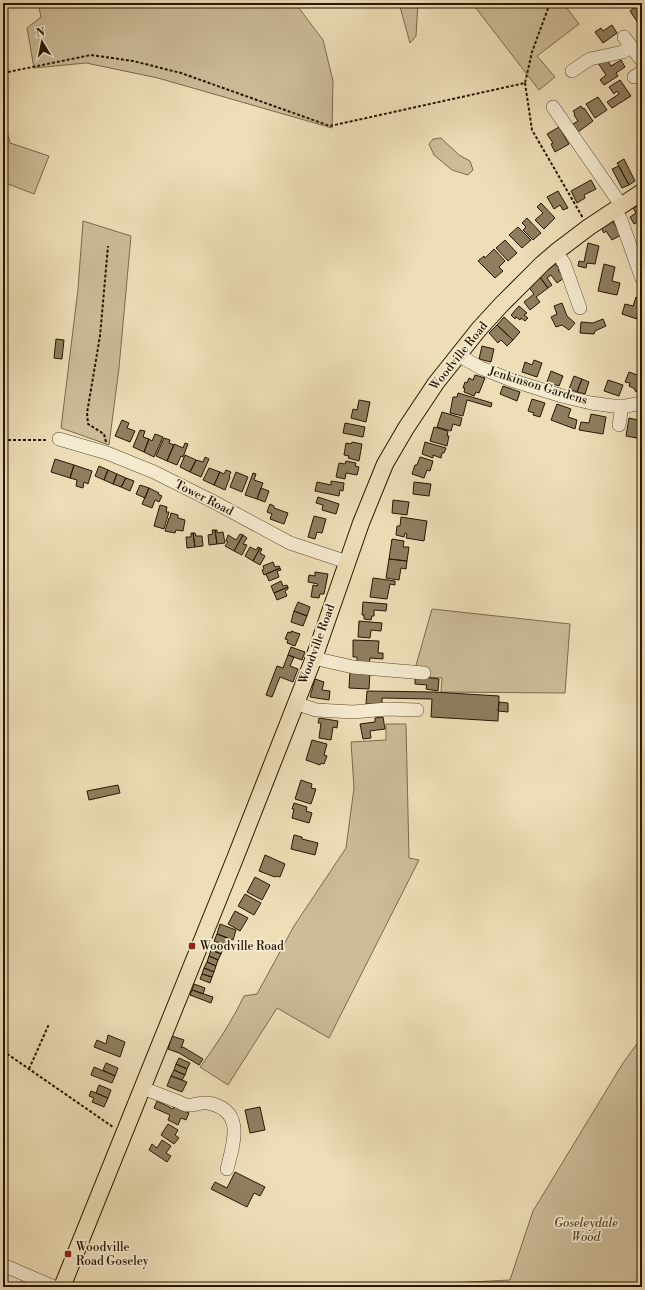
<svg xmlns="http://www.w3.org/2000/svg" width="645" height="1290" font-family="'Libre Bodoni',serif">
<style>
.green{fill:#ccbc98;stroke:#7a6a4c}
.building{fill:#8e7e60;stroke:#271701}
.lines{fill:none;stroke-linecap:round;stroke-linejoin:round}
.minor-casing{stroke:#59492e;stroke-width:14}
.major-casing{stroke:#271701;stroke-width:18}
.path{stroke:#271701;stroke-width:2;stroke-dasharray:3 2;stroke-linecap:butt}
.minor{stroke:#f4ead0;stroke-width:13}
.major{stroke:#eedeb7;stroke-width:16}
.poi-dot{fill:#8f2418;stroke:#f4ead0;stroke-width:1.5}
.labels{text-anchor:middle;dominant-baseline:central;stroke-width:3.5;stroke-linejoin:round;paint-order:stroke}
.street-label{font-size:12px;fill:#271701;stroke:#f4ead0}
.poi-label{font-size:12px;fill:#271701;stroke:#f4ead0;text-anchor:start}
.park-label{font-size:12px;font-style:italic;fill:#59492e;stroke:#f4ead0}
</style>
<rect width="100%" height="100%" fill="#eedeb7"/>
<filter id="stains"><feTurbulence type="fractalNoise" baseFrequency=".005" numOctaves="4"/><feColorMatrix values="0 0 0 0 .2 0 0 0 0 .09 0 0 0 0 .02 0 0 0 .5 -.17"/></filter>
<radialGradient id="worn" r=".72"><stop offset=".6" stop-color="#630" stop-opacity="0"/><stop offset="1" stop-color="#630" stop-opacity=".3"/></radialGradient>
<path class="green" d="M38,3H295L323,40L333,81L332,128L158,78L86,63L34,68L27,28L41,17Z
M399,3H418L416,36L410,43Z
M472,3H563L579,24L537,56L555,77L539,90Z
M3,116L10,143L49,156L34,194L3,182Z
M441,138L459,155L470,161L473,170L468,175L452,170L434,155L429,144L433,139Z
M83,221L131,236L119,368L109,445L61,428L78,289Z
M432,609L570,624L565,693L441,692L442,678L413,676Z
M386,724H406L409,858L419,860L329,1038L277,1008L228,1085L200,1067C217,1044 232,1021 244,996L257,994L294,926L346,848L354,788L351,742L386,740Z
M642,1037V1287H373L510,1280L533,1211L623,1063Z"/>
<path class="building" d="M638,5L642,10V25L640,26L630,11Z
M612,25L617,33L603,43L595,32L601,28L603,31Z
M606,58L611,66L621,60L625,67L616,73L618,76L604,85L600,80L606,75L598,63Z
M620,80L631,96L612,108L607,102L619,94L617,91L614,94L609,87Z
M598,97L607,110L595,118L586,104Z
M581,106L583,109L584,108L593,121L578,132L573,124L578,121L574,115L575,114L573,111Z
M559,127L569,144L555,152L551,144L553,143L547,134Z
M624,159L635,181L629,185L617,163Z
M619,166L629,185L622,188L612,169Z
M591,180L596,189L584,195L585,198L577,203L571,191Z
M558,191L568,208L563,210L560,205L554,209L547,197Z
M541,203L555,218L544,229L535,220L543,213L537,207Z
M639,205L642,210V227L638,222L634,224L630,217L636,213L633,208Z
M527,218L541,233L533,240L523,230L526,227L522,223Z
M612,220L621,235L612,240L606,231L604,233L601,228Z
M518,227L531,240L522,248L509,235Z
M505,240L517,253L508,261L496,248Z
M588,243L599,246L595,264L587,263L586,268L578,266L579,261L584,262Z
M494,249L505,261L499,267L503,271L495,278L478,261L484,256L485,258Z
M555,264L560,269L558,270L564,278L557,283L551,275L547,278L552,285L548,288L539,276Z
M604,264L615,267L612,281L620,283L617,295L598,291Z
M539,276L548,288L536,297L540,302L530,310L524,302L534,294L527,285Z
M636,297L642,298L637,319L622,314L625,304L633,306Z
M562,303L567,316L575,323L569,330L562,325L556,327L551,317L557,314L554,306Z
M519,306L527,313L524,315L528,318L525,321L521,318L520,320L516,317L515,319L511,315Z
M504,317L520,332L513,340L497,325Z
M603,319L606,326L595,331L594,334L580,333L581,322L593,323Z
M497,325L513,340L507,346L501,340L498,343L489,333Z
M56,339L64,340L62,359L54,358Z
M482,346L494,349L491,362L479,359Z
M534,360L542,363L537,377L522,372L525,362L532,365Z
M551,371L563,376L559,386L547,382Z
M629,372L640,376L642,372V391L640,393L635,391V389L629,386L630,383L625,382Z
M475,375L485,378L479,393L476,392L474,396L464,392L465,388H463L465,382L467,383L469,378L473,380Z
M574,376L582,379L577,392L569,389Z
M582,379L589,382L585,394L577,392Z
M608,380L623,385L619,396L604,391Z
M503,386L520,392L517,401L500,394Z
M458,393L492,403L491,407L467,400L463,416L450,413L453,397H457Z
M532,399L545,403L540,417L533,415L534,413L528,411Z
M359,400L370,402L366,422L351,418L353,409L357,410Z
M557,404L571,409L568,417L577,420L575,429L551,420Z
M442,412L462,418L460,426L453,424L451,431L437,427Z
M591,414L606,417L603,434L579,430L581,422L589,423Z
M629,418L642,421V439L626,436Z
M122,420L129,423L127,428L135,431L130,442L115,436Z
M345,423L365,427L363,437L343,433Z
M434,427L448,431L447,436H449L447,446L430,441Z
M140,430L145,431L143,437L149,439L144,452L133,447Z
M155,434L163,437L154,457L144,452L149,439L152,441Z
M164,438L170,440L169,443L174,445L167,461L156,456Z
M352,442L362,444L359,461L348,458L349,456L344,455L346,443L351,444Z
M425,442L446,448L444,453H442L441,458L433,455V458L422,454Z
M185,443L188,444L183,457L181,456L177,465L167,461L174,444L183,448Z
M185,455L196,460L190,472L180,467Z
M205,457L209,459L201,477L190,472L196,460L203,462Z
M420,457L433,461L430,471L427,470L424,478L412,474L415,465H417Z
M55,459L74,465L70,478L51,472Z
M346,461L356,463L355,466L359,467L357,475L346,473L345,479L336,477L339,463L345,464Z
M74,465L92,471L88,484L84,482L83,488L76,486L77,480L70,478Z
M99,466L108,470L104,480L95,476Z
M209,468L220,472L214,485L203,480Z
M108,470L117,474L113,484L104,480Z
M226,470L231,472L229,476L230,477L225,490L214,485L220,472L224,474Z
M236,472L248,477L242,492L230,487Z
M253,473L256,474L254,480L263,483L257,499L245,495Z
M117,474L126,478L121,487L113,484Z
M126,478L134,481L130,491L121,487Z
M331,481L344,483L343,491L340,490L339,496L315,491L317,482L331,485Z
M414,482L431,484L429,496L413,494Z
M140,485L149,488L145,498L136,494Z
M149,488L159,493L158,494L162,496L159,502L155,500L152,508L142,504Z
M261,488L269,491L265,502L257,499Z
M318,497L339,504L336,514L322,510L323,505L316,503Z
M393,500L409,502L407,515L392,513Z
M270,504L274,506V508L288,513L284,524L270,519L272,514L267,512Z
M160,505L167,507L166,512H169L164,529L154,526Z
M171,513L178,515V518L185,520L183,531L176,530L175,533L165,531L169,518H170Z
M314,516L326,519L322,533L317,532L315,539L308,537Z
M401,517L427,521L424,541L406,538L407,534L405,533L404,537L396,535L397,526H400Z
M212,530H215L217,544L209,545L208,535L213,534Z
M215,530H217V533L223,532L225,543L217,544Z
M191,533H193L195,547L187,548L186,537H191Z
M193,533H195L196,536H202L203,546L195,547Z
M240,534L243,535L234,551L225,546L228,542L226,541L228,535L236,540Z
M243,535L247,538L243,544L247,545L242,555L234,551Z
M392,539L404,541L403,547H409L407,561L389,559Z
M250,547L256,550L258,547L260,548L253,561L245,556Z
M260,548L262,549L260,553L265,556L260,565L253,561Z
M389,559L407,561L406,569L401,568L399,580L386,578Z
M273,562L275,567L279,566L280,568L264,575L262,570L264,569L263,566Z
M280,568L281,570L277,571L279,577L269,581L266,574Z
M315,572L328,574L324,594H320L319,598L311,597L313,585L317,586L318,584L308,582L309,575L315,576Z
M373,578L395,581V585L390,584L387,599L370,597Z
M281,581L283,586L287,585L288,587L274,593L271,586Z
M288,587V589L285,591L287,596L277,600L274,593Z
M298,602L310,607L307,616L294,611Z
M363,602L387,604L386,611L374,610V616H372L371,620L364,619V615H362Z
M294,611L307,616L303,626L291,622Z
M359,621L382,623L381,631L371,630L370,638L358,637Z
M291,631L300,634L295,646L287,643L288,640L285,639L288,632L291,633Z
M353,640L379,641L378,653H383V659L370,658L369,665H357V657H353Z
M291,647L305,652L302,660L288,655Z
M288,655L294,657L290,666L298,669L293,682L280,677L272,697L266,695L277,666L283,668Z
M350,671L370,672L369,689L349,688Z
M415,676L439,679L438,691L426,689L427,685L415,684Z
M315,679L324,682L322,690L330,691L329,700L310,697Z
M367,691L433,692L499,696L498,721L431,717L432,699L382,698V704H366Z
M499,702L508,703V712L498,711Z
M383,717L385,729L370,731L371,738L363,739L360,724L375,722V718Z
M319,718L338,721L337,728L333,727L331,740L319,738L321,723H318Z
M312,740L327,744L324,755L327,756L324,764L321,763L320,765L306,760Z
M301,780L312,784L311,788L316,789L311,804L295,799Z
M118,785L120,793L89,800L87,791Z
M294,803L307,807L306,811L312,813L309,823L292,818L294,809H292Z
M294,835L302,837V839L318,843L315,855L291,849Z
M265,855L285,864L280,877L276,876L275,877L259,871Z
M255,877L270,885L262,900L247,892Z
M245,894L261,903L254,915L238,906Z
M235,911L248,918L240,931L228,924Z
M220,924L236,930L233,940L217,934Z
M217,934L228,938L225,945L214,941Z
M213,945L223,948L221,954L211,950Z
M211,950L221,954L218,960L209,956Z
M209,956L218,960L216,966L207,962Z
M207,962L216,966L214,972L204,968Z
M204,968L214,972L212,977L202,974Z
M202,974L212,977L210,983L200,979Z
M194,984L205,988L203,994L192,990Z
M192,990L213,997L211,1003L190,995Z
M108,1035L125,1042L120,1057L94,1047L97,1040L106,1044Z
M172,1036L184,1040L181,1048L183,1047L203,1059L199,1065L179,1053L168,1049Z
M179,1058L190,1063L187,1069L176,1064Z
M106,1063L118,1068L115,1076L103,1070Z
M176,1064L187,1069L185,1075L174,1070Z
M94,1067L115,1076L112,1083L91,1075Z
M174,1070L185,1075L182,1080L171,1076Z
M171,1076L187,1082L182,1092L167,1086Z
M99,1085L111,1090L108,1098L96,1093Z
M91,1091L108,1098L104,1107L92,1102L94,1098L89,1096Z
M157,1101L173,1109L174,1107L189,1113L186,1120L181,1118L178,1125L168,1120L170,1115L154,1108Z
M260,1107L265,1130L250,1133L245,1110Z
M168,1124L178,1130L175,1135L179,1138L174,1144L161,1135Z
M162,1140L171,1146L166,1153L171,1156L167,1162L149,1150L152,1144L157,1148Z
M235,1172L265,1187L260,1196L254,1193L247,1207L211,1189L215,1182L227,1188Z"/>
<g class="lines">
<defs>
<path id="minor" d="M624,37L642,61
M572,71L590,59L623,52L631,46
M634,77L642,72
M553,107L621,205
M615,209L621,220L642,279
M556,252L564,263L580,308
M458,355L481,368L511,380L562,396L591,403L613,406H626L642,403
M619,425L622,406
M59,439L107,453L154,472L212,501L290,543L347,562
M315,655L322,660L353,667L424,673
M295,703L316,710L353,712L387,709L417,710
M142,1088C153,1092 164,1096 174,1100C178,1101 182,1104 186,1105C193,1106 200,1102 208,1103C245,1110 234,1142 227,1169
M3,1265L54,1287"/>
<path id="major" d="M62,1287L234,861L315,655L361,523L385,464L406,428L436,383L479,329L501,305L542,264L556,252L589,227L642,192"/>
</defs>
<use href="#minor" class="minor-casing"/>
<use href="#major" class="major-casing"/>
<path class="path" d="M3,73L91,55L133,61L181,73L330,126L525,83L532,52L550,3
M525,83L532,130L583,218
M3,440H48
M106,442L104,434L88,424L87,413L100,336L108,246
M3,1051L113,1127
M29,1069L49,1024"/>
<use href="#minor" class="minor"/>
<use href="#major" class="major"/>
</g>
<g class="poi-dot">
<rect x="188" y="942" width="8" height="8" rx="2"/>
<rect x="64" y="1250" width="8" height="8" rx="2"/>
</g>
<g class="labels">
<g class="street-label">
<text transform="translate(459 356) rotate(-51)">Woodville Road</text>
<text transform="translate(538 386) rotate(17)">Jenkinson Gardens</text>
<text transform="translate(204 498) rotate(27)">Tower Road</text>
<text transform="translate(317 644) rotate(-70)">Woodville Road</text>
</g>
<g class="poi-label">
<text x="200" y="946">Woodville Road</text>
<text x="76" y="1247">Woodville<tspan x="76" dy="14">Road Goseley</tspan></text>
</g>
<g class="park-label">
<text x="586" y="1223">Goseleydale<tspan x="586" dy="14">Wood</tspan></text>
</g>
</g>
<rect width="645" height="1290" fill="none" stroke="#eedeb7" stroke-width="16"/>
<rect x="4" y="4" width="637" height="1282" fill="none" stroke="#271701" stroke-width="2"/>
<rect x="8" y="8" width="629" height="1274" fill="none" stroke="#271701"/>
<g transform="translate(42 42) rotate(350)" stroke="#f4ead0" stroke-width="3" paint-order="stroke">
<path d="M0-3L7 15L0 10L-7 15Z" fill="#271701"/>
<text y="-6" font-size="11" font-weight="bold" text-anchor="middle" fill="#271701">N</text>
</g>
<rect width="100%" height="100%" filter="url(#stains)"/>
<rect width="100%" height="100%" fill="url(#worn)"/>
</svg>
